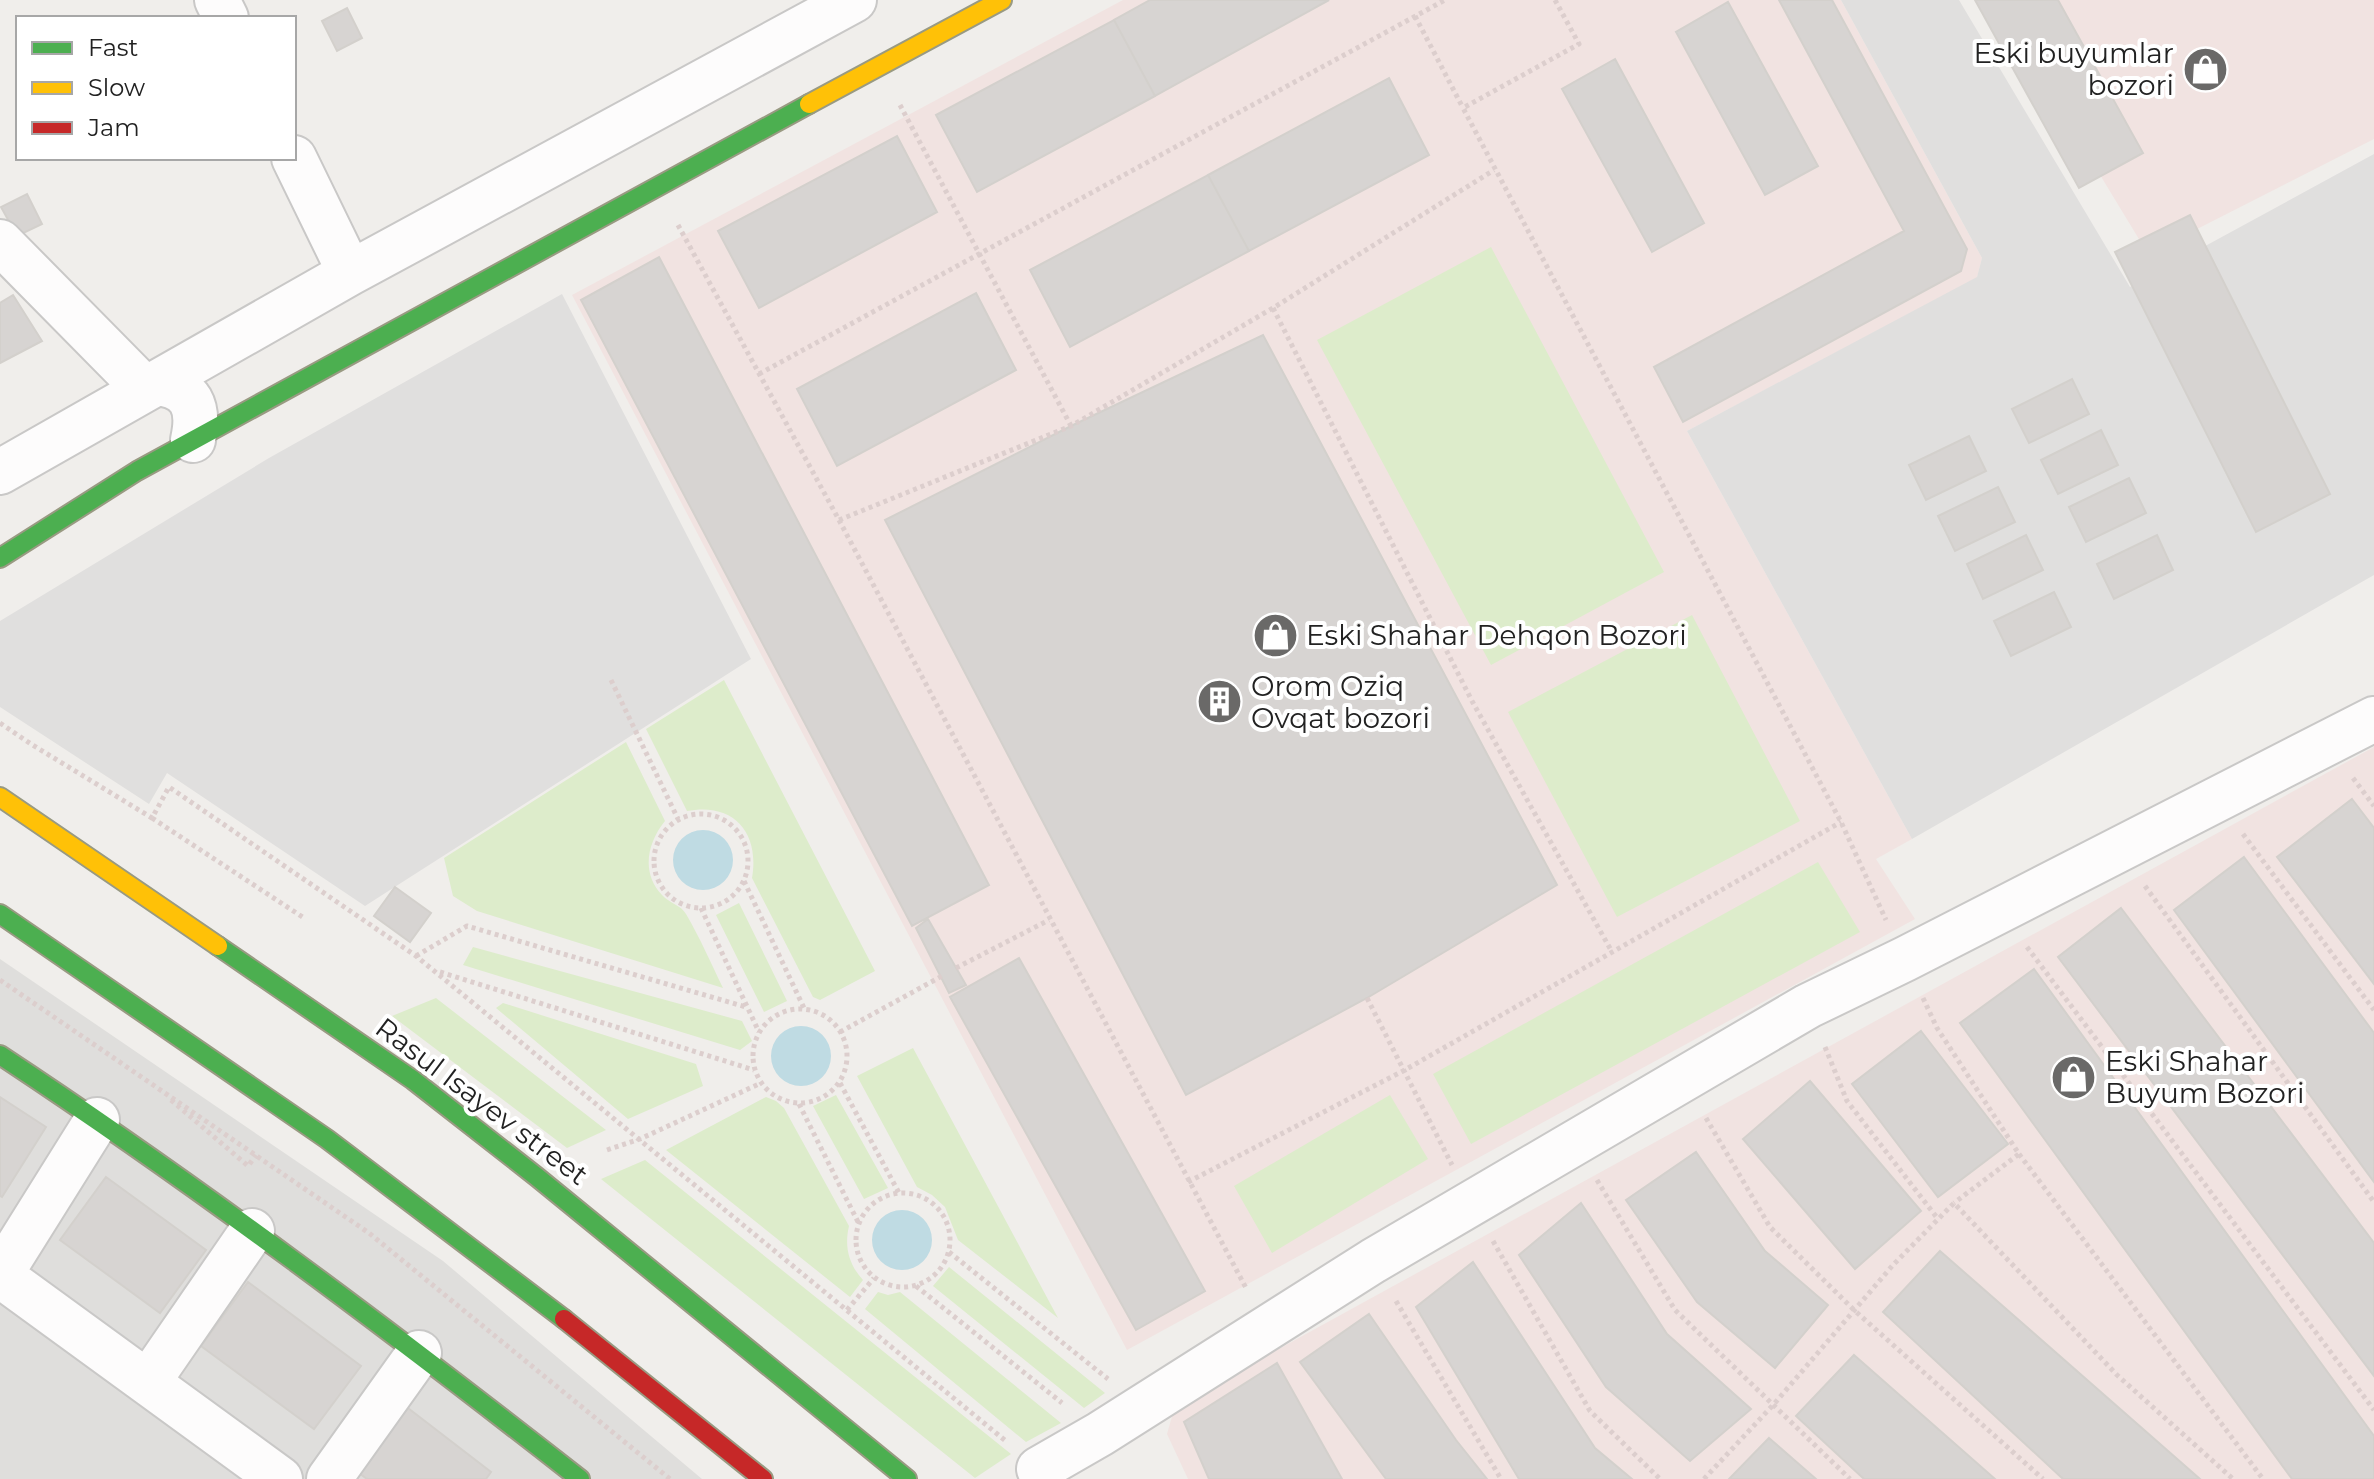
<svg xmlns="http://www.w3.org/2000/svg" width="2374" height="1479" font-family="Montserrat,sans-serif">
<style>
.residential{fill:#dfdedc}
.commercial{fill:#f1e3e1}
.grass{fill:#ddeccb}
.parking{fill:#e0dfde}
.water{fill:#bfdbe3}
.building{fill:#d7d4d2;stroke:#d3d0cc;stroke-width:2}
.lines{fill:none;stroke-linecap:round;stroke-linejoin:round}
.street-casing{stroke:#c9c8c7;stroke-width:48}
.fast-casing{stroke:#999a82;stroke-width:22}
.slow-casing{stroke:#999a82;stroke-width:22}
.jam-casing{stroke:#999a82;stroke-width:22}
.path{stroke:#dccecd;stroke-width:5;stroke-dasharray:4 4;stroke-linecap:butt}
.street{stroke:#fdfcfc;stroke-width:44}
.fast{stroke:#4caf50;stroke-width:18}
.slow{stroke:#ffc107;stroke-width:18}
.jam{stroke:#c62828;stroke-width:18}
.labels{text-anchor:middle;dominant-baseline:central;stroke-width:8;stroke-linejoin:round;paint-order:stroke}
.poi-label{font-size:28px;fill:#222;stroke:#fff;text-anchor:start}
.street-label{font-size:28px;fill:#222;stroke:#fff}
</style>
<rect width="100%" height="100%" fill="#f0eeeb"/>
<path class="residential" d="M0,959L443,1261L702,1479H0Z"/>
<path class="commercial" d="M1123,0H1841L1982,258L1977,278L1687,431L1912,839L1876,859L1915,919L1127,1350L572,295Z
M1994,0H2374V139L2148,254Z
M2374,747V1479H1188L1167,1434L1175,1406Z"/>
<path class="grass" d="M1491,247L1664,572L1491,665L1317,340Z
M1692,615L1800,821L1617,917L1508,712Z
M724,680L875,971L820,1000L813,997L752,878C760,832 733,802 687,811L646,729Z
M626,742L665,821C647,843 641,873 662,895C669,903 681,905 686,914C700,938 711,963 723,988L477,911L453,896L444,858Z
M1818,862L1860,932L1471,1144L1433,1074Z
M739,903L787,1001L764,1012L716,915Z
M473,947L742,1021L752,1041L740,1050L463,965Z
M436,998L606,1130L567,1148L392,1016Z
M503,1003L696,1064L703,1086L628,1119L496,1008Z
M913,1048L1058,1318L958,1240L945,1207L932,1195L917,1187L857,1076Z
M836,1095L888,1188L864,1199L813,1106Z
M1390,1095L1428,1159L1272,1253L1234,1186Z
M766,1097L776,1101L784,1108L849,1226C844,1247 849,1265 863,1280L850,1297L666,1150Z
M645,1160L1011,1454L975,1478L601,1179Z
M949,1267L1105,1393L1084,1408L933,1286Z
M878,1292L888,1295L900,1292L1061,1423L1026,1442L865,1309Z"/>
<path class="parking" d="M1841,0H1959L2130,287L2374,154V575L1912,839L1687,431L1977,277L1982,258Z
M562,294L751,659L365,906L167,773L149,804L0,707V621L269,458Z"/>
<path class="water" d="M673 860a30 30 0 1 1 60 0a30 30 0 1 1-60 0Z
M771 1056a30 30 0 1 1 60 0a30 30 0 1 1-60 0Z
M872 1240a30 30 0 1 1 60 0a30 30 0 1 1-60 0Z"/>
<path class="building" d="M1150,0H1329L1155,96L1114,20Z
M1779,0H1832L1967,249L1961,271L1683,422L1654,367L1904,231Z
M1975,0H2058L2143,153L2079,188Z
M1728,2L1818,166L1765,195L1676,32Z
M347,8L362,38L337,51L322,21Z
M1114,20L1155,96L977,192L936,115Z
M1615,59L1704,223L1652,252L1562,89Z
M1389,78L1429,155L1249,251L1208,175Z
M897,136L937,212L759,308L718,231Z
M1208,175L1249,251L1070,347L1030,270Z
M27,194L42,224L17,236L1,207Z
M2190,215L2330,494L2256,532L2115,252Z
M659,257L989,885L912,926L581,300Z
M976,293L1016,370L837,466L797,389Z
M13,295L42,341L0,363V303Z
M1263,335L1557,885L1367,998L1186,1095L885,520L1071,426Z
M2072,379L2089,414L2029,443L2012,409Z
M2101,430L2118,465L2058,494L2041,460Z
M1969,436L1986,471L1926,500L1909,465Z
M2129,478L2146,513L2086,542L2069,507Z
M1998,487L2015,522L1955,551L1938,516Z
M2026,535L2043,570L1983,599L1967,564Z
M2157,535L2173,570L2114,599L2097,564Z
M2054,592L2071,627L2011,656L1994,621Z
M2352,799L2374,828V984L2277,857Z
M2244,857L2374,1033V1182L2174,910Z
M395,887L431,913L410,942L374,916Z
M2121,908L2374,1243V1376L2058,957Z
M928,919L966,985L949,993L916,928Z
M1019,958L1205,1291L1136,1330L950,997Z
M2034,969L2374,1436V1479H2292L1960,1023Z
M1921,1031L2008,1144L1938,1197L1852,1084Z
M1810,1081L1921,1211L1855,1269L1743,1139Z
M0,1097L46,1127L2,1197L0,1196Z
M1696,1152L1765,1251L1828,1305L1775,1368L1697,1302L1626,1200Z
M106,1177L206,1250L160,1313L60,1240Z
M1581,1203L1667,1334L1751,1409L1690,1461L1606,1387L1519,1255Z
M1940,1251L2200,1479H2063L1883,1312Z
M1473,1262L1595,1448L1632,1479H1519L1416,1307Z
M248,1282L361,1366L314,1429L201,1346Z
M1369,1314L1456,1440L1487,1479H1386L1300,1362Z
M1854,1355L1995,1479H1864L1796,1416Z
M1277,1363L1342,1479H1209L1184,1422Z
M404,1405L491,1472L486,1479H367L355,1470Z
M1769,1438L1816,1479H1729Z"/>
<g class="lines">
<defs>
<path id="street" d="M217,0L226,18
M294,158L350,273
M0,242L145,389
M156,383C192,387 200,407 193,440
M0,472L350,273L854,0
M97,1120L0,1275L280,1479
M148,1382L252,1231
M1039,1469L1100,1434L1373,1261L1808,1006L1905,959L2374,719
M329,1479L419,1353"/>
<path id="fast" d="M0,558L137,471L809,104
M0,914L327,1139L564,1319
M218,946L413,1080L537,1177L907,1479
M0,1055C200,1187 391,1331 580,1479"/>
<path id="slow" d="M809,104L1002,0
M0,797L218,946"/>
<path id="jam" d="M564,1319L763,1479"/>
</defs>
<use href="#street" class="street-casing"/>
<use href="#fast" class="fast-casing"/>
<use href="#slow" class="slow-casing"/>
<use href="#jam" class="jam-casing"/>
<path class="path" d="M1555,0L1579,44L1463,108L1841,822L1886,920
M1415,16L1463,108
M900,105L1071,426
M678,225L839,520L1246,1288
M1273,308L1472,701L1612,952
M759,374L1445,0
M839,520L1071,426L1273,308L1494,170
M611,680L678,819
M0,723L31,744L152,818L169,787L416,956L1007,1442
M2353,778L2374,806
M654 861a47 47 0 1 1 94 0a47 47 0 1 1-94 0Z
M152,818L304,918
M2243,834L2374,1010
M744,881L804,1008
M2145,886L2374,1202
M701,908L759,1032
M2027,947L2374,1410
M416,956L467,926L746,1007
M956,968L1049,920
M440,972L754,1070
M0,980L369,1233L670,1479
M1367,998L1452,1165
M1923,998L1937,1028L2019,1154L1954,1203
M753 1056a47 47 0 1 1 94 0a47 47 0 1 1-94 0Z
M840,1032L942,976
M1825,1047L1847,1101L1938,1219
M840,1083L899,1193
M171,1100L248,1166L256,1155
M799,1104L858,1222
M1706,1118L1770,1227L1854,1310L2043,1479
M607,1150L640,1139L761,1083
M2019,1154L2263,1479
M1597,1180L1675,1310L1850,1479
M1188,1182L1403,1071L1841,822
M856 1240a47 47 0 1 1 94 0a47 47 0 1 1-94 0Z
M1493,1241L1590,1411L1660,1479
M949,1252L1108,1379
M916,1286L1062,1403
M1396,1301L1501,1479
M847,1310L874,1278
M1704,1479L1774,1404L1893,1265L1954,1203L2117,1375L2233,1479"/>
<use href="#street" class="street"/>
<use href="#fast" class="fast"/>
<use href="#slow" class="slow"/>
<use href="#jam" class="jam"/>
</g>
<defs>
<symbol id="shop-disc" viewBox="-11 -11 22 22"><circle r="9.5" fill="#6a6968" stroke="#fff"/><path d="M-5-2.5h2.3a2.7 3.5 0 0 1 5.4 0H5L5.5 6h-11ZM-1.5-2.5h3a1.5 2.3 0 0 0-3 0Z" fill="#fff"/></symbol>
<symbol id="building-disc" viewBox="-11 -11 22 22"><circle r="9.5" fill="#6a6968" stroke="#fff"/><path d="M-4-6H4V6H1V3H-1V6H-4ZM-2.5-4.3h1.7v1.8h-1.7ZM.8-4.3h1.7v1.8H.8ZM-2.5-1h1.7V.8h-1.7ZM.8-1h1.7V.8H.8Z" fill="#fff"/></symbol>
</defs>
<g fill-rule="evenodd">
<use href="#shop-disc" x="2180" y="44" width="51" height="51"/>
<use href="#shop-disc" x="1250" y="610" width="51" height="51"/>
<use href="#building-disc" x="1194" y="676" width="51" height="51"/>
<use href="#shop-disc" x="2048" y="1052" width="51" height="51"/>
</g>
<g class="labels">
<g class="poi-label">
<text x="2174" y="53" text-anchor="end">Eski buyumlar<tspan x="2174" dy="32">bozori</tspan></text>
<text x="1306" y="635">Eski Shahar Dehqon Bozori</text>
<text x="1251" y="686">Orom Oziq<tspan x="1251" dy="32">Ovqat bozori</tspan></text>
<text x="2105" y="1061">Eski Shahar<tspan x="2105" dy="32">Buyum Bozori</tspan></text>
</g>
<g class="street-label">
<text transform="translate(482 1101) rotate(37)">Rasul Isayev street</text>
</g>
</g>
<rect x="16" y="16" width="280" height="144" fill="#ffffff" stroke="#a7a7a7" stroke-width="2"/>
<rect x="32" y="42" width="40" height="12" fill="#4caf50" stroke="#a7a7a7" stroke-width="2"/>
<text x="88" y="56" font-size="24" fill="#222222">Fast</text>
<rect x="32" y="82" width="40" height="12" fill="#ffc107" stroke="#a7a7a7" stroke-width="2"/>
<text x="88" y="96" font-size="24" fill="#222222">Slow</text>
<rect x="32" y="122" width="40" height="12" fill="#c62828" stroke="#a7a7a7" stroke-width="2"/>
<text x="88" y="136" font-size="24" fill="#222222">Jam</text>
</svg>
